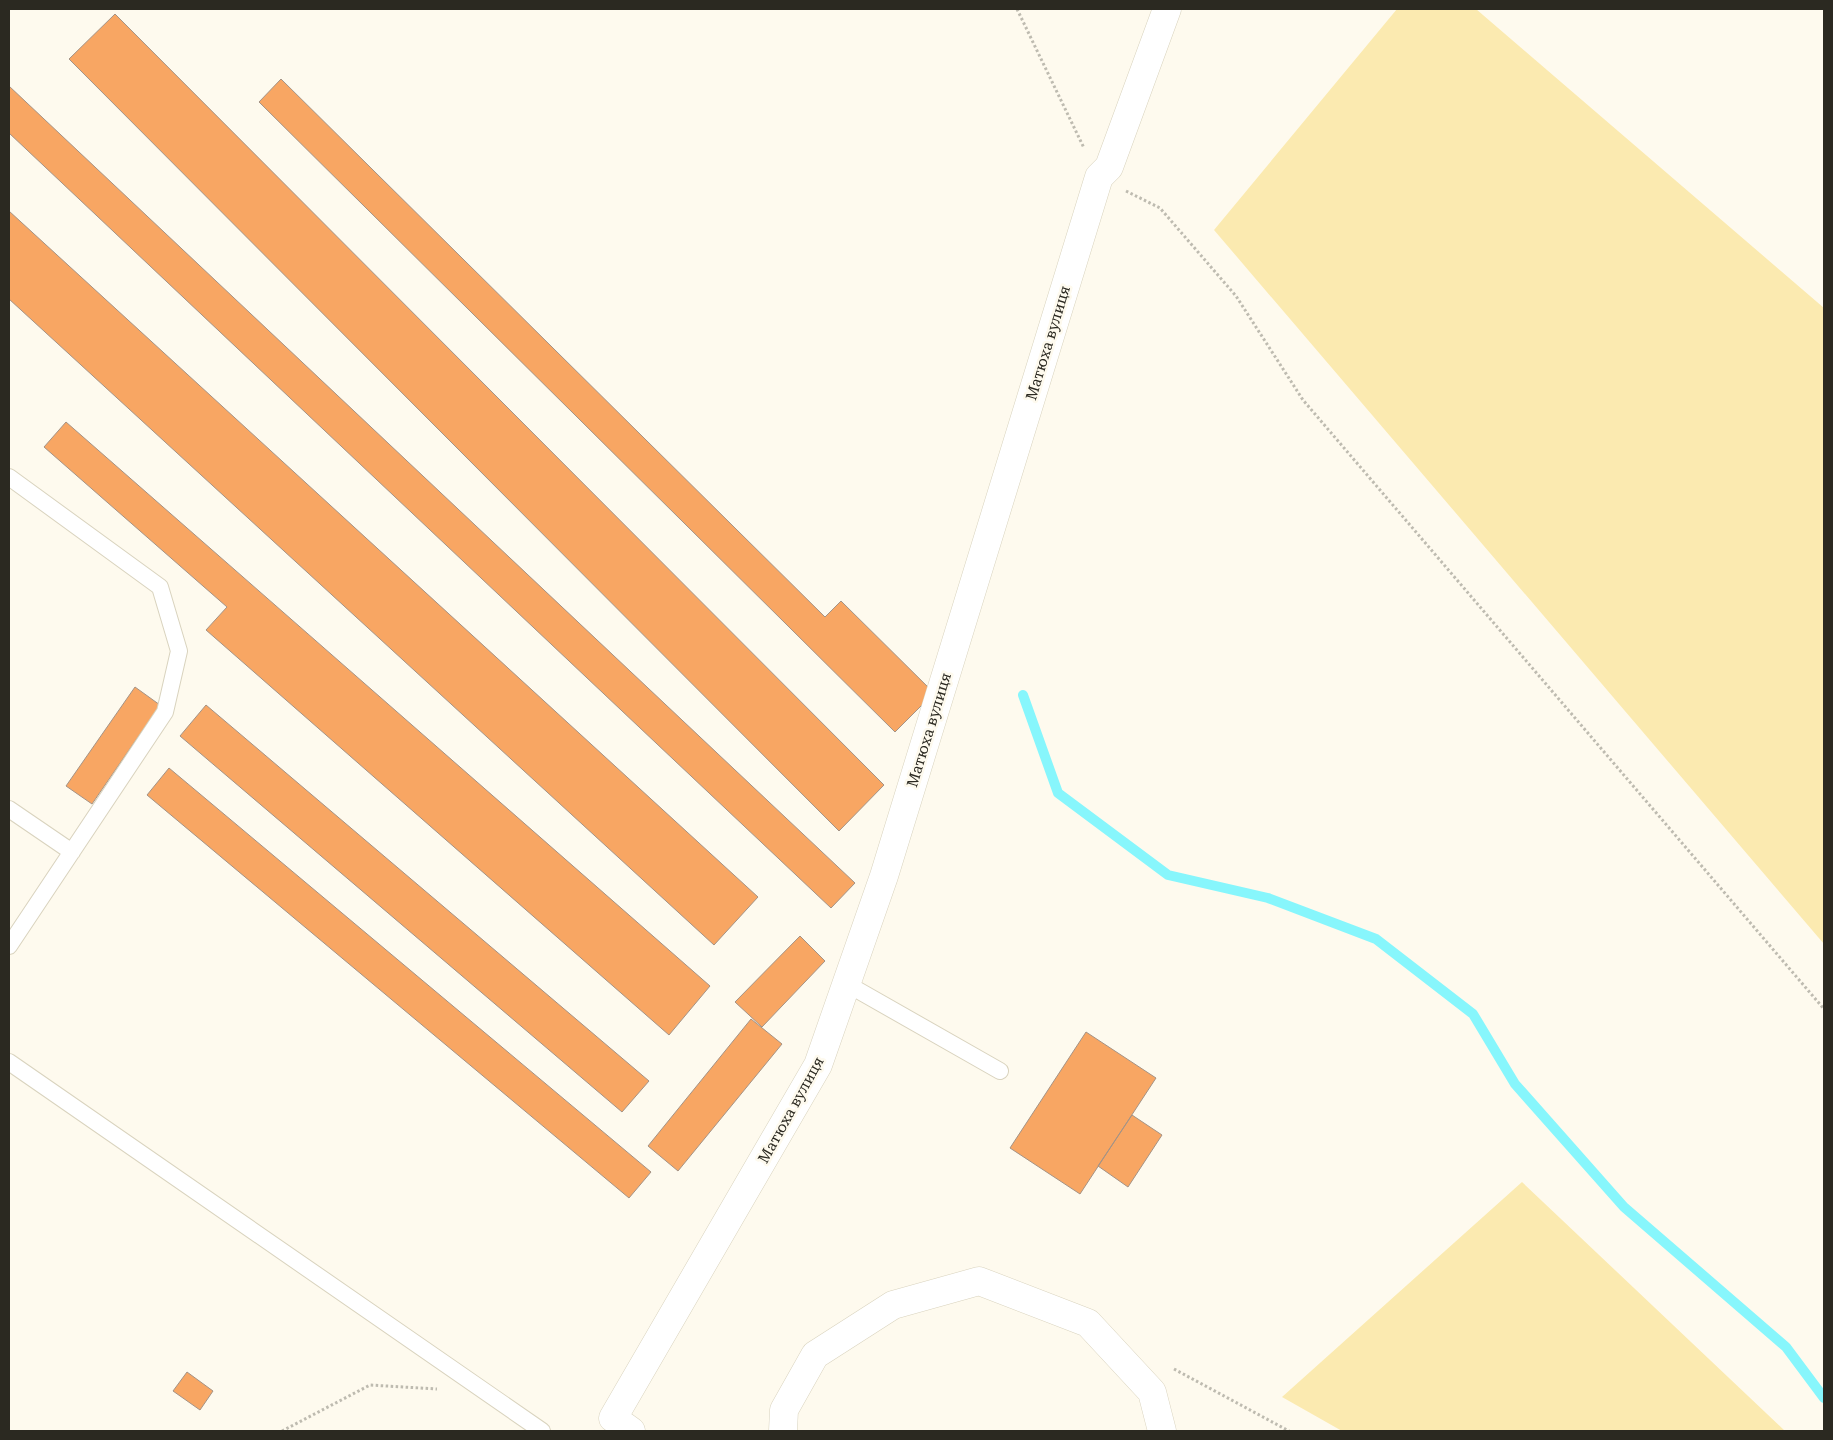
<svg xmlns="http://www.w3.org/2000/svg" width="1833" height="1440" font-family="'Roboto Serif',serif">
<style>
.green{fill:#fbeab0}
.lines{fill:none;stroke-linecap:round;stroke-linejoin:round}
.stream{stroke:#87f6fc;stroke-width:10}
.building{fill:#f8a663;stroke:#a49386}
.service-casing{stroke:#d9d3be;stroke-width:18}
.minor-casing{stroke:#d9d3be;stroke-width:29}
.tertiary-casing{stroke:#d9d3be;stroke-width:29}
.path{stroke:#bebbb0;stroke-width:3;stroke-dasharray:2.5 2.5;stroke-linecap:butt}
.service{stroke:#fff;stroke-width:16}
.minor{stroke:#fff;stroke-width:28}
.tertiary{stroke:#fff;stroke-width:28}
.labels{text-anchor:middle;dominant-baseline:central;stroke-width:5;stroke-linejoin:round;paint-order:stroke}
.street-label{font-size:15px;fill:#2b2921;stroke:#fefaee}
</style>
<rect width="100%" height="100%" fill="#fefaee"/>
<path class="green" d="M1397,9H1476L1824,308V944L1214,230Z
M1522,1182L1785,1431H1342L1282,1397Z"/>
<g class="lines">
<path class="stream" d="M1023,695L1058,793L1168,875L1268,898L1376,939L1473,1014L1515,1084L1624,1207L1786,1347L1824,1398"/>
</g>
<path class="building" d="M115,14L884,785L839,831L69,59Z
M281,79L825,617L841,601L934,693L895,732L259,102Z
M9,86L855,883L831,908L9,133Z
M9,211L758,897L714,945L9,299Z
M66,422L710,986L669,1035L206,630L227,607L44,447Z
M135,687L160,705L92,804L66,786Z
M206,705L649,1081L622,1112L180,736Z
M169,768L651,1172L629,1198L147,795Z
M800,936L825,961L762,1027L735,1002Z
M751,1019L782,1044L678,1171L648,1146Z
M1086,1032L1156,1078L1080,1194L1010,1148Z
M1132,1115L1162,1135L1128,1187L1098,1166Z
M187,1372L213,1391L200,1410L173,1391Z"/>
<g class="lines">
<defs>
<path id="service" d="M9,477L160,587L179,651L165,712L9,946
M9,809L72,852
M847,984L1000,1071
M9,1062L542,1431"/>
<path id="minor" d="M783,1431L784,1410L815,1355L893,1305L979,1281L1088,1323L1152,1392L1162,1431"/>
<path id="tertiary" d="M631,1431L613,1418L818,1065L884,876L1099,177L1109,167L1167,9"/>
</defs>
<use href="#service" class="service-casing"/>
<use href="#minor" class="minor-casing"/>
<use href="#tertiary" class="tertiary-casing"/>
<path class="path" d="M1017,9L1084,148
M1126,191L1160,208L1236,296L1303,400L1824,1009
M1174,1369L1289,1431
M282,1431L370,1385L437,1389"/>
<use href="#service" class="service"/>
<use href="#minor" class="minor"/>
<use href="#tertiary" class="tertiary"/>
</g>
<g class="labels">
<g class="street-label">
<text transform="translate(1048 343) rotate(-73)">Матюха вулиця</text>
<text transform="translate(929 730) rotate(-73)">Матюха вулиця</text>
<text transform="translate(791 1110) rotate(-61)">Матюха вулиця</text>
</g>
</g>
<rect width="1833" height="1440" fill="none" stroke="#2b2921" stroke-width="20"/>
</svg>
